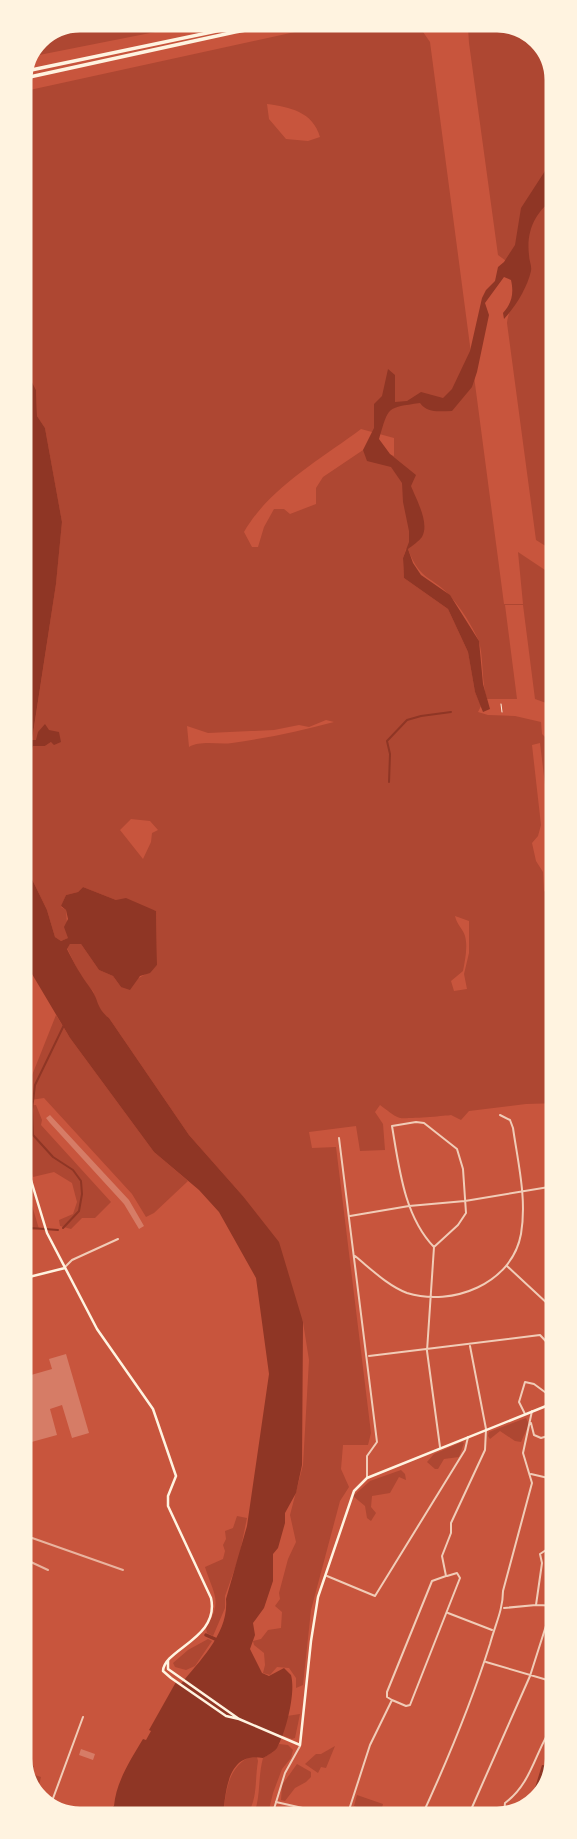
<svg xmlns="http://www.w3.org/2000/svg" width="577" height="1839" font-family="'Roboto Condensed',sans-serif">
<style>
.green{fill:#ae4732;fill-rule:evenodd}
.water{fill:#8f3625}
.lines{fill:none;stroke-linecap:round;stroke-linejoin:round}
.stream{stroke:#8f3625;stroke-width:2}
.canal{stroke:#8f3625;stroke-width:3.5}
.building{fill:#d67c66}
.path{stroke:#fff3e0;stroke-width:1}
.minor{stroke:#f1ccb7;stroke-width:2}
.tertiary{stroke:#f1ccb7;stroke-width:2}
.secondary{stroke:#fff3e0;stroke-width:2.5}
.trunk{stroke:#fff3e0;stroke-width:3.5}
.rail{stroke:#e9b49f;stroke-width:2}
.rim{fill:none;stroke:#fff3e0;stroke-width:9}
</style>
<rect width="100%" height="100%" fill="#c8553d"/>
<path class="green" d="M80,16H236L24,58L35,34Z
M385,16L414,19L430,42L504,604H523L518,552L560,580V708L535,699L523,605H505L517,699H487C481,680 484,654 478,639C472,626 461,608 451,597C432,575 421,583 408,549H406L403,558L404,578L448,609L468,652L475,692L481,706L478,712L488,715L515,716L541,722L542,734L546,738L560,740V774L546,776L552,789L560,791V905C558,889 560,875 554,859L540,743L532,745L541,825L538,836L532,843L536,861L543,872L544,891L551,895L560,953V1103L526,1104L469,1111L461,1120L451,1115C445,1116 405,1119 400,1118C393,1116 386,1109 380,1105L375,1112L383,1124L385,1150L360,1151L356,1126L309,1132L312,1148L336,1147L371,1433L368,1445H343L341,1469L349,1487L340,1501L311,1610L303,1685L296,1688V1678L289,1668L277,1667L270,1675L263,1673L265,1665L264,1653L254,1645L253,1641L261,1639L268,1630L281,1628L282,1612L275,1606L280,1599L279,1593L288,1559L296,1542L290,1515L303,1465L309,1360L303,1322L242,1195L189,1135L109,1018L100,1012L93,991L83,981L67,948L70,944H81L99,970L113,976L121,987C133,980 148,975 157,965L156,911L116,900L83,887L78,892L66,895L61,907L66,910L68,938L61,941L55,937L47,910L28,871L27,768L33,746H45L51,742H60L32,741L56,584L62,522L45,428L37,416L36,390L16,350V93L336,23ZM267,104C290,107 313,112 320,137L308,141L286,139L269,119ZM361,429L394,438V456L369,446L323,477L316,488V504L290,514L284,509H274L264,527L258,547H252L244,532C269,488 321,459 361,429ZM326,720L334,722C301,731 267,738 232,743C219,745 201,740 189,747L187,726L208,733L274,730L299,725L309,727ZM131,819L150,821L158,830L152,833L151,842L143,859L120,830ZM455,916L469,921V953L464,974L467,989L454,991L451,981L463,971C465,960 468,947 465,936C463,929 457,925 455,916Z
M502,20C539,26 540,33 559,64L560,555L536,540L507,323C511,287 551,292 498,255L469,43L468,27L476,23Z
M19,551L27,558L25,580L16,607V565Z
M56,1015L70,1038L154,1152L188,1181L154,1213L146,1217L132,1194L44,1098L17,1102V1087L25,1093Z
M36,1105L42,1120L41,1125L111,1202L95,1218H82L71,1229L60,1226L59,1220L73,1214L77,1202L72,1183L54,1172L33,1177L17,1116V1107Z
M17,1177L25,1182L39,1229L30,1230L17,1213Z
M526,1418L529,1424L521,1442L515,1441L500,1431L490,1439L488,1436L489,1432Z
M462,1442L464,1443L459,1457L444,1459L438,1469H435L427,1462L434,1454Z
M401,1470L405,1474L406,1480L399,1477L390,1493L372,1496L371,1507L376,1513L371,1521L367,1518L365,1506L353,1496L370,1481Z
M237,1516L247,1518L239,1557L225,1596V1608L213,1636L207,1633L206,1628C223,1600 214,1596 205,1567L223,1559L225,1551L223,1545L226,1539L225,1531L233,1528Z
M208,1639L212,1641L195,1666L186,1670L175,1667L173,1663L188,1650Z
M300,1714L295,1738L292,1739L281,1735L287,1716Z
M279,1744L288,1745L293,1750L291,1758L282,1769L273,1793L266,1822H250C262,1802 257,1780 263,1758L273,1752Z
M335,1746L326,1768L321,1767L318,1773L305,1764L316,1754H321Z
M252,1756L257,1757L258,1761C254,1786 259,1801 242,1822H222C226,1797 225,1767 252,1756Z
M18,1762L34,1766L32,1774L41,1777L35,1802L18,1775Z
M297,1764L311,1772V1777L306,1782L295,1788L285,1801L281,1800L282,1785Z
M357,1795L383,1804L378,1822L370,1821L372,1813L354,1806Z"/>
<path class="water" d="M545,117L559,142V200L555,198C536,211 526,230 529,255C529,261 532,265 531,271C527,288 516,306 504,319L503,313C512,303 514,293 511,280L504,277L485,303L489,315L477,372L472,387L452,411C440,411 428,414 420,403C386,408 389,406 379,439L390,454L416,475L411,486C416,499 430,523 422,537C419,541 412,546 408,549L413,563L421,575L450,595L479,641L483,684L490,709L483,712L475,692L468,652L448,609L404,578L403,558L409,542V531L403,502L402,483L391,467L367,461L363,450L374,428V404L382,396L388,369L395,375V402L407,401L421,392L443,398L452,389L470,351L482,298L486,290L495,281L498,267L504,262L515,245L521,208L545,171L550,151V139Z
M16,350L36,390L37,416L45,428L62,522L56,584L32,740H36L38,732L45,724L49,730L59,732L61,742L54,745L51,742L45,746H33L27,768L28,871L47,910L55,937L61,941L68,938L64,927L68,919L66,910L61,906L66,895L78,892L83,887L116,900L126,898L156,911L157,965L150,973L140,976L130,990L121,987L113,976L99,970L81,944H70L67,949C74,963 81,976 91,989C99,1000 96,1008 109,1018L189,1135L242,1195L279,1242L303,1322L302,1465L296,1493L285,1513V1523L278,1548L273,1554V1581L264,1608L253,1623L255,1635L250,1649L262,1673L269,1676L284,1668L291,1675C296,1693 286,1732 277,1748C273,1753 268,1755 263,1758C225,1751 226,1796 222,1822H101L102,1816L114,1806C116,1782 131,1759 143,1739L146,1740L151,1731L149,1730L176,1682L180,1685C200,1660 229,1633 226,1599L247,1526L269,1374L256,1278L219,1212L199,1190L154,1152L70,1038L29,969L17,934L16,607L25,580L27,558L19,552L16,565Z
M542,1765L548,1766C563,1789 530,1814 511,1821V1810L534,1791Z"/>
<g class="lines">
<path class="stream" d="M389,782L390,754L387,741L407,720L421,716L451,712
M17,1211L31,1228L58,1230
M63,1228L79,1211L82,1194L81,1181L73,1170L53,1157L33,1135L32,1110L35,1085L64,1025"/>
<path class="canal" d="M206,1635L215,1639"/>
</g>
<path class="building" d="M50,1115L129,1200L144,1226L139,1229L124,1204L50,1123L46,1118Z
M66,1354L89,1433L72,1438L62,1405L50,1409L57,1435L17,1446V1379L52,1369L49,1359Z
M81,1749L95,1754L93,1760L79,1755Z"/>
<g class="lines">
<path class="path" d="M501,704L502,712"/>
<path class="minor" d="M339,1138L377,1442L367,1456V1477
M350,1216L409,1206L465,1201L561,1185
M548,1239L561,1245
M434,1247C404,1216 399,1167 392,1126L416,1122L424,1123L457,1149L463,1169L466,1213L458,1225L434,1247L427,1351L440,1447
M355,1256C371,1269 388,1286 407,1293C452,1307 512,1284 521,1234C527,1199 518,1163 513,1128L510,1120L500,1115
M507,1266L549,1305L561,1327
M65,1267L72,1260L118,1239
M17,1353L19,1359H17
M369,1356L540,1335L554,1350
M557,1399L547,1375V1362L561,1335
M525,1414L519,1402L525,1382L534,1384L557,1401
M531,1423L534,1435L541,1438L561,1432
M531,1474L561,1481
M327,1576L375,1596L465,1450L468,1437
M536,1605L542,1563L540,1554L549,1548L561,1490
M504,1608L536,1605L561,1606
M448,1613L492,1630
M486,1662L561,1684
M392,1700L406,1706L410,1705L460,1578L457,1573L447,1576
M559,1765C553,1746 549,1732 561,1714
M276,1802L307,1809L347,1814
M48,1812L83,1717
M466,1821L530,1676L552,1607
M503,1821L505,1803C533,1782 535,1750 554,1724
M306,1822L307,1809
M350,1822L348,1813L370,1745L392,1700L387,1697V1692L432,1581L446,1576L442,1556L451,1533V1523L485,1450L486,1429L470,1346
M419,1822C446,1764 471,1704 490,1644C495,1625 503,1610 503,1591L532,1483L523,1453L532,1411"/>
<path class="tertiary" d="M270,1822L285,1773L300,1746"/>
<path class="secondary" d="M17,1134L47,1233L97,1329L153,1409L176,1476L168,1496V1506L211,1598C220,1638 164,1649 163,1671L171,1678L226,1716L239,1719
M17,1280L65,1268
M168,1661V1669L239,1719L300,1745L311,1641L318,1597L354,1491L367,1478L561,1400"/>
<path class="trunk" d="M17,73L288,16
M16,80L235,32L327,16"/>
<path class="rail" d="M18,1533L123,1570
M18,1556L48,1570"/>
</g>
<path d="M0 0H577V1839H0ZM80 28H497A52 52 0 0 1 549 80V1759A52 52 0 0 1 497 1811H80A52 52 0 0 1 28 1759V80A52 52 0 0 1 80 28Z" fill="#fff3e0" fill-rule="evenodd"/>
<path class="rim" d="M80 28H497A52 52 0 0 1 549 80V1759A52 52 0 0 1 497 1811H80A52 52 0 0 1 28 1759V80A52 52 0 0 1 80 28Z"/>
</svg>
